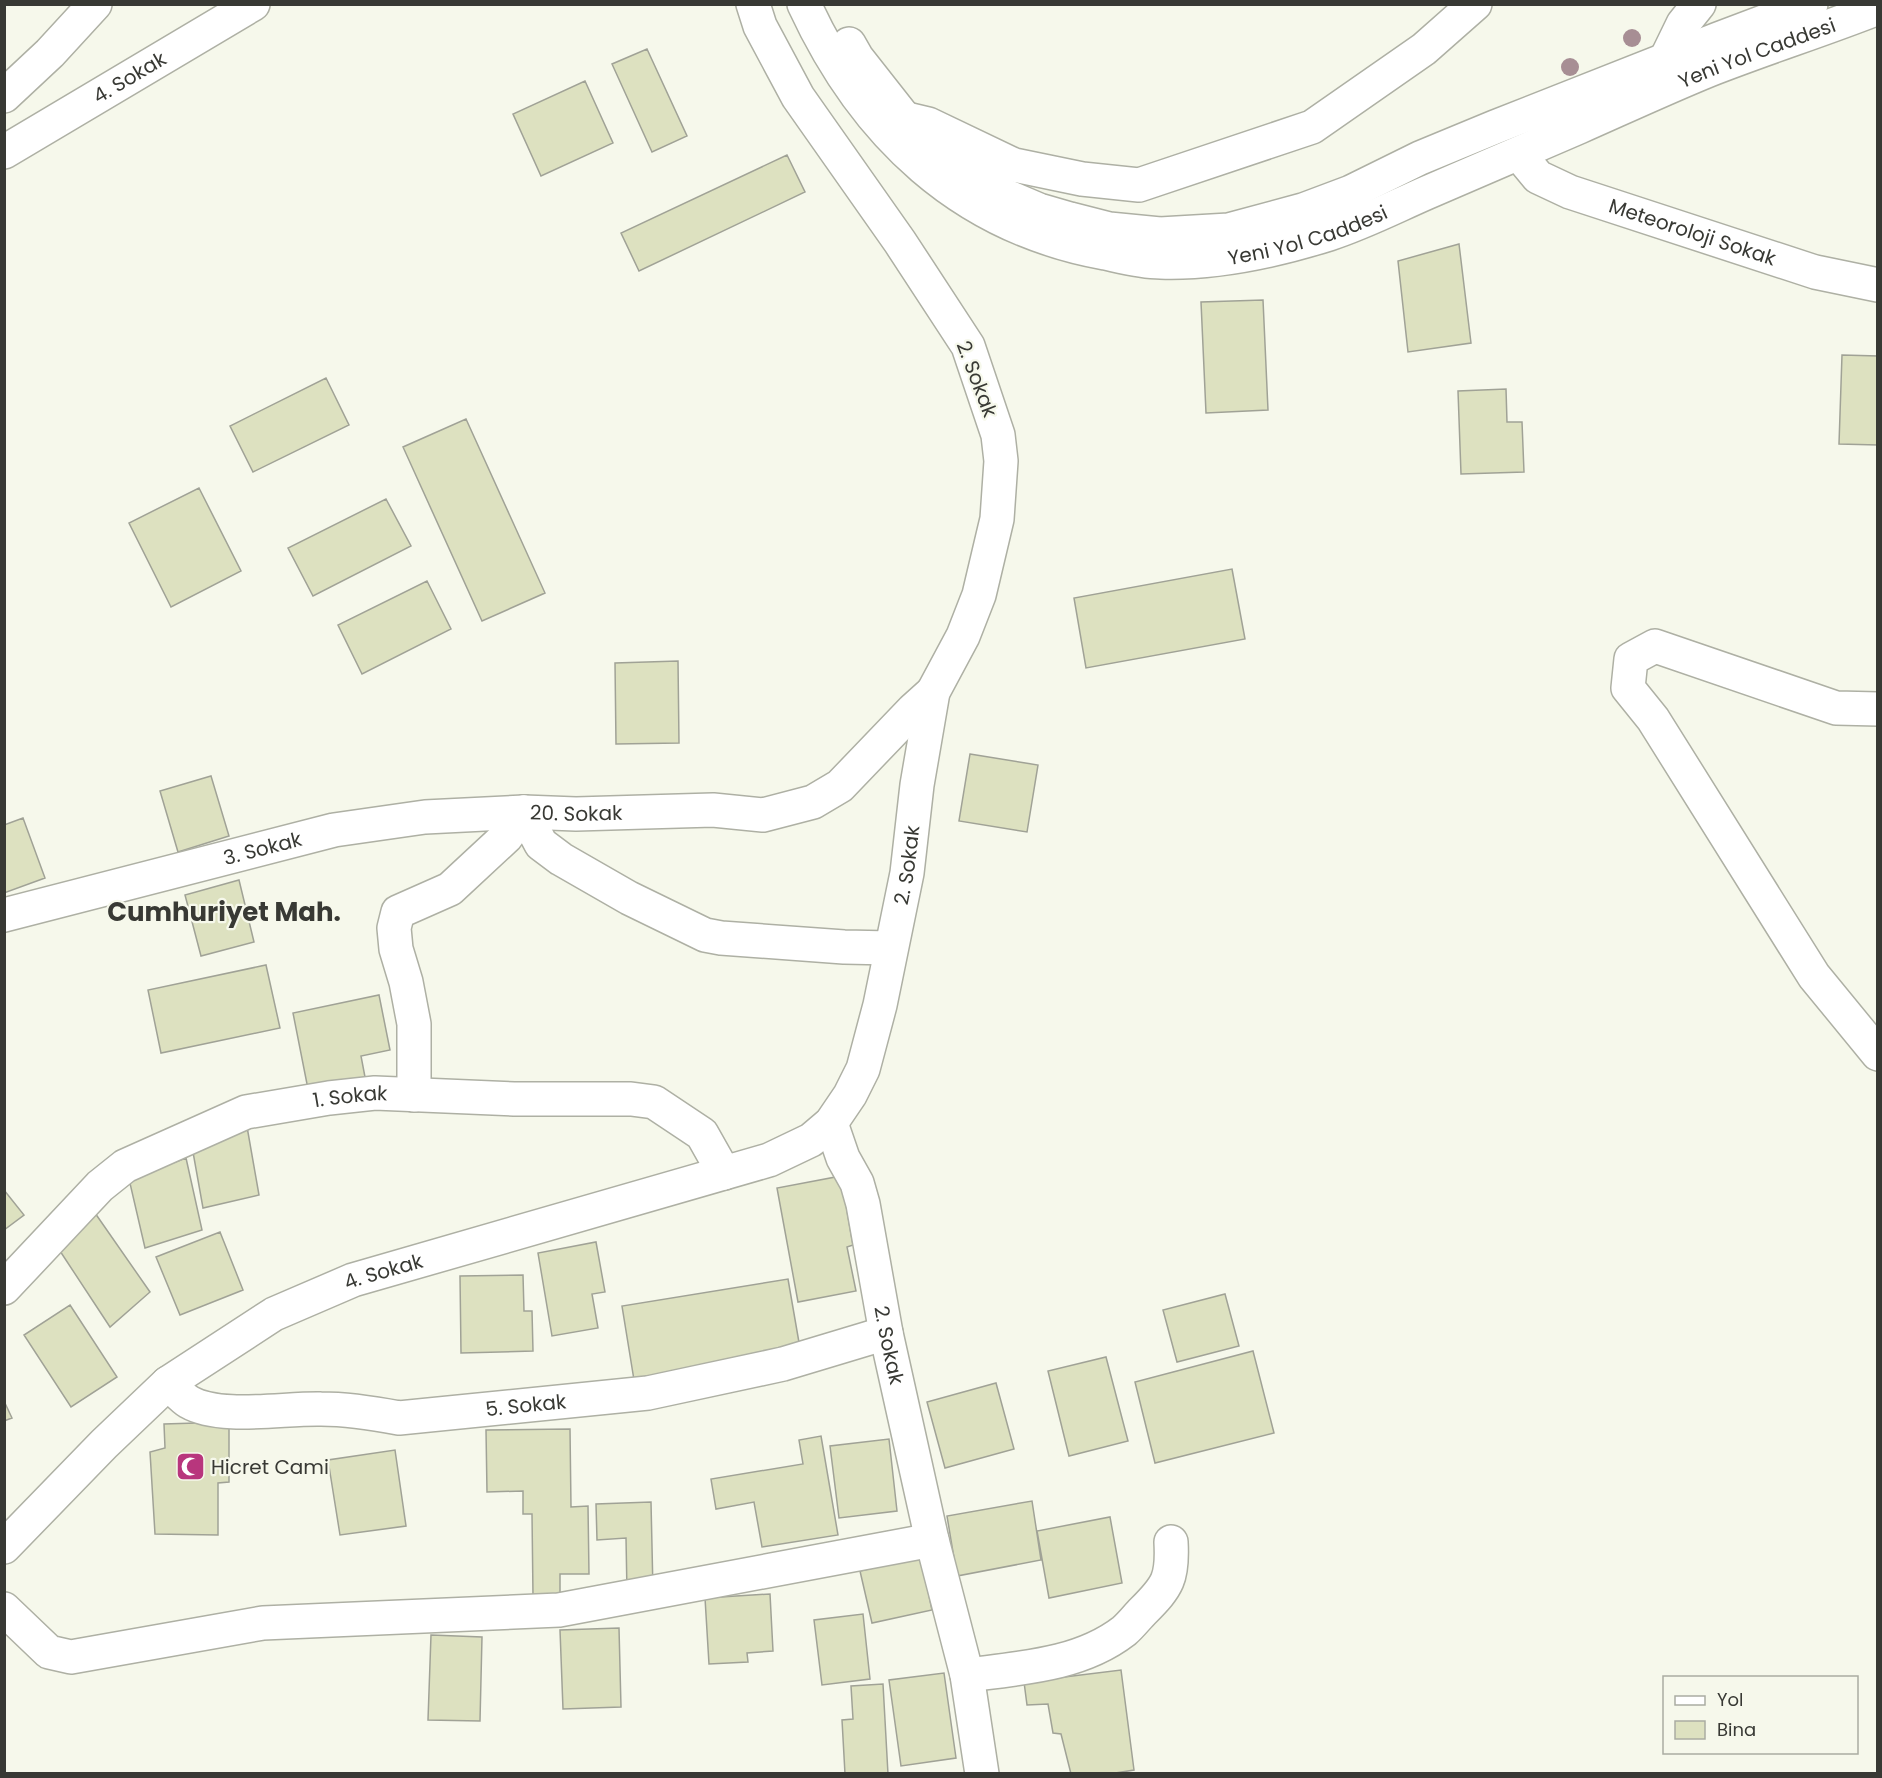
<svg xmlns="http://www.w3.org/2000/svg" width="1882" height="1778" font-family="Poppins,sans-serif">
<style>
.building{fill:#dde1c0;stroke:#a0a296;stroke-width:1.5}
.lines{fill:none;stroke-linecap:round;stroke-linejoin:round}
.minor-casing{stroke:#aeb0a4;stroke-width:36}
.major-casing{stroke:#aeb0a4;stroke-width:36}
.minor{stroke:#fff;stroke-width:33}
.major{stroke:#fff;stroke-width:33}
.tree{fill:#a78e94}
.labels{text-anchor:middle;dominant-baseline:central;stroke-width:4.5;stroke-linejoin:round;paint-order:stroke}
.street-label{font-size:20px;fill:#383934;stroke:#f6f8eb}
.poi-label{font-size:20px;fill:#383934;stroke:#f6f8eb;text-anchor:start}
.district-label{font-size:26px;font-weight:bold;fill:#383934;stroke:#f6f8eb}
</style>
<rect width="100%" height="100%" fill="#f6f8eb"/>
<path class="building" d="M647,49L687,136L652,152L612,64Z
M585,81L613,143L541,176L513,114Z
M787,155L805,192L639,271L621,233Z
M1459,244L1471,343L1408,352L1398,261Z
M1263,300L1268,410L1206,413L1201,302Z
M1842,355L1878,356V445L1839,444Z
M326,378L349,425L253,472L230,426Z
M1506,389L1507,422H1522L1524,472L1461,474L1458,391Z
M466,419L545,593L482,621L403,447Z
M199,488L241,571L171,607L129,523Z
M386,499L411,546L313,596L288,548Z
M1232,569L1245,639L1086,668L1074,598Z
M427,581L451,629L362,674L338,625Z
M678,661L679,743L616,744L615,663Z
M970,754L1038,765L1027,832L959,821Z
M211,776L229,836L178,852L160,791Z
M23,818L45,878L4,893V825Z
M239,880L254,942L201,956L185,895Z
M266,965L280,1028L161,1053L148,990Z
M379,995L390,1050L361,1056L365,1077L308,1089L293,1013Z
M246,1121L259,1195L203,1208L191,1141Z
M186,1158L202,1230L145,1248L129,1179Z
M841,1176L853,1245L847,1247L856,1291L798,1302L777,1188Z
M4,1190L24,1215L4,1230Z
M95,1213L150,1292L110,1327L60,1251Z
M220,1232L243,1290L180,1315L156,1257Z
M596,1242L605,1292L592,1294L598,1328L552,1336L538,1253Z
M523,1275L524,1311H532L533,1351L461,1353L460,1276Z
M788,1279L801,1354L634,1380L622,1306Z
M1225,1294L1239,1346L1177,1362L1163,1310Z
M70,1305L117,1377L71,1407L24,1335Z
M1253,1351L1274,1433L1155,1463L1135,1382Z
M1106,1357L1128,1441L1069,1456L1048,1371Z
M996,1383L1014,1449L945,1468L927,1402Z
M4,1401L12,1418L4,1421Z
M229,1422V1482L218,1483V1535L155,1534L150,1452L165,1448L164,1424Z
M570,1429L571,1507L588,1506L589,1574H560V1596H533L532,1514H523V1491L487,1492L486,1430Z
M821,1436L838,1535L762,1547L754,1502L716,1509L711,1479L803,1464L799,1440Z
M889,1439L897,1511L839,1518L830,1446Z
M395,1450L406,1526L340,1535L328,1460Z
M1032,1501L1041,1560L957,1576L947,1516Z
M651,1502L653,1591L627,1592L626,1538L597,1540L596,1504Z
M1110,1517L1122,1583L1049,1598L1037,1531Z
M921,1557L932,1610L872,1623L860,1571Z
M770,1594L773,1651L747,1653L748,1662L709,1664L705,1598Z
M863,1614L870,1679L822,1685L814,1620Z
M619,1628L621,1707L563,1709L560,1630Z
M431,1635L482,1637L480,1721L428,1720Z
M1121,1670L1134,1770L1109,1774H1071L1061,1734L1053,1733L1048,1704L1027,1705L1024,1682Z
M944,1673L956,1758L901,1766L889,1680Z
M883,1684L888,1774H845L842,1720L853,1719L851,1686Z"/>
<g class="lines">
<defs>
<g id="minor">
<path d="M1666,59L1683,24L1699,4"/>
<path d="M4,96L50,53L95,4"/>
<path d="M907,119L928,124L1014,165L1082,179L1139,185L1312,127L1424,49L1475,4"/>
<path id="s1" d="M4,152L253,4"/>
<path id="s2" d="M1519,154L1538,177L1570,192L1815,272L1878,285"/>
<path d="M1878,709L1836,708L1655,646L1631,659L1628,688L1653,719L1814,976L1878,1054"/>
<path d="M524,812L541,844L561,859L629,898L705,935L721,938L844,947L891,948"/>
<path id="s3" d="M4,915L334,830L425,817L524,812L576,814L713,810L763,815L813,802L840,786L913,710L933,692"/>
<path d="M414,1095V1024L406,982L396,949L394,928L398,912L450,889L506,837L524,812"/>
<path id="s4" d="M831,1123L843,1158L857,1183L863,1204L886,1333L932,1540L967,1675L982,1774"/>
<path id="s5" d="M4,1288L100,1186L125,1166L246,1112L329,1098L375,1093L514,1099H631L654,1102L702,1134L724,1173"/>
<path id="s6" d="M168,1383C175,1389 181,1397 189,1402C220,1420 284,1408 321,1409C348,1409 373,1413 399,1418L648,1393L783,1364L886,1333"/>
<path id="s7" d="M4,1547L104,1444L168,1383L274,1314L353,1280L769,1160L811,1140L831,1123L850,1095L863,1069L880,1005L907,873L917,785L933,692L963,636L979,595L997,519L1001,461L998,435L968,346L900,242L798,97L760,26L753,4"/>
<path d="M4,1609L49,1652L71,1657L263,1623L559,1610L932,1540"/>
<path d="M967,1675C1021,1668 1080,1665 1124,1631C1131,1625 1137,1617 1143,1611C1168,1586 1173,1578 1171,1542"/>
</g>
<g id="major">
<path id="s8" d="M804,4C864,134 961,227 1105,253C1123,257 1141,262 1160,262C1216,264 1275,251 1329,234C1363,223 1394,207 1426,193C1477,171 1528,149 1579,127C1622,108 1665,88 1709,70C1765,48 1822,30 1878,8"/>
<path d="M849,44L857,58L905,119L979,181L1006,196L1039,210L1070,219L1109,229L1160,234L1229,230L1303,210L1351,192L1420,158L1495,127L1718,39L1811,4"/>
</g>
</defs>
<use href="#minor" class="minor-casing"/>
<use href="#major" class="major-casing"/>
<use href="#minor" class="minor"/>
<use href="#major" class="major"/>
</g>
<g class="tree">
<circle cx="1632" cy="38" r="9"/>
<circle cx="1570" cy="67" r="9"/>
</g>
<defs>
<symbol id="mosque-square" viewBox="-11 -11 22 22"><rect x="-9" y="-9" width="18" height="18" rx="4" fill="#b8367d" stroke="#f6f8eb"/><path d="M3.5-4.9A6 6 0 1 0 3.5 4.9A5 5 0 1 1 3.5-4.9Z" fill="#fff"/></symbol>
</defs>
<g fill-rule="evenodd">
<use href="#mosque-square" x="174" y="1450" width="33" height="33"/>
</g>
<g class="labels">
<g class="street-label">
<text stroke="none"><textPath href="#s8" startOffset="1100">Yeni Yol Caddesi</textPath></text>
<text stroke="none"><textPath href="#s1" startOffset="146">4. Sokak</textPath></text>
<text stroke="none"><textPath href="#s2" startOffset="194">Meteoroloji Sokak</textPath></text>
<text stroke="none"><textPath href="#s8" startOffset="614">Yeni Yol Caddesi</textPath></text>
<text transform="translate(977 379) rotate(69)">2. Sokak</text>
<text stroke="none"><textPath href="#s3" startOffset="584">20. Sokak</textPath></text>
<text stroke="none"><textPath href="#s3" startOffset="267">3. Sokak</textPath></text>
<text stroke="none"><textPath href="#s7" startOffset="1222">2. Sokak</textPath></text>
<text stroke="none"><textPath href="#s5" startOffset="410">1. Sokak</textPath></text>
<text stroke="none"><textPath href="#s7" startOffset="476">4. Sokak</textPath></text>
<text stroke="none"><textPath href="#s4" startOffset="231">2. Sokak</textPath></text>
<text stroke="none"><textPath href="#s6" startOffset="368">5. Sokak</textPath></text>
</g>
<g class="poi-label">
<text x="211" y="1467">Hicret Cami</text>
</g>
<g class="district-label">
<text x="224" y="912">Cumhuriyet Mah.</text>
</g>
</g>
<rect width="1882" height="1778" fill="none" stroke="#383934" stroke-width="12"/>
<rect x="1663" y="1676" width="195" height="78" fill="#f6f8eb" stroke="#aaaca2" stroke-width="1.5"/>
<rect x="1675" y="1696" width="30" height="9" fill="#ffffff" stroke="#aaaca2" stroke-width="1.5"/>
<text x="1717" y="1706" font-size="18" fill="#383934">Yol</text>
<rect x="1675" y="1721" width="30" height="18" fill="#dde1c0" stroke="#aaaca2" stroke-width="1.5"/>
<text x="1717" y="1736" font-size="18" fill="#383934">Bina</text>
</svg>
